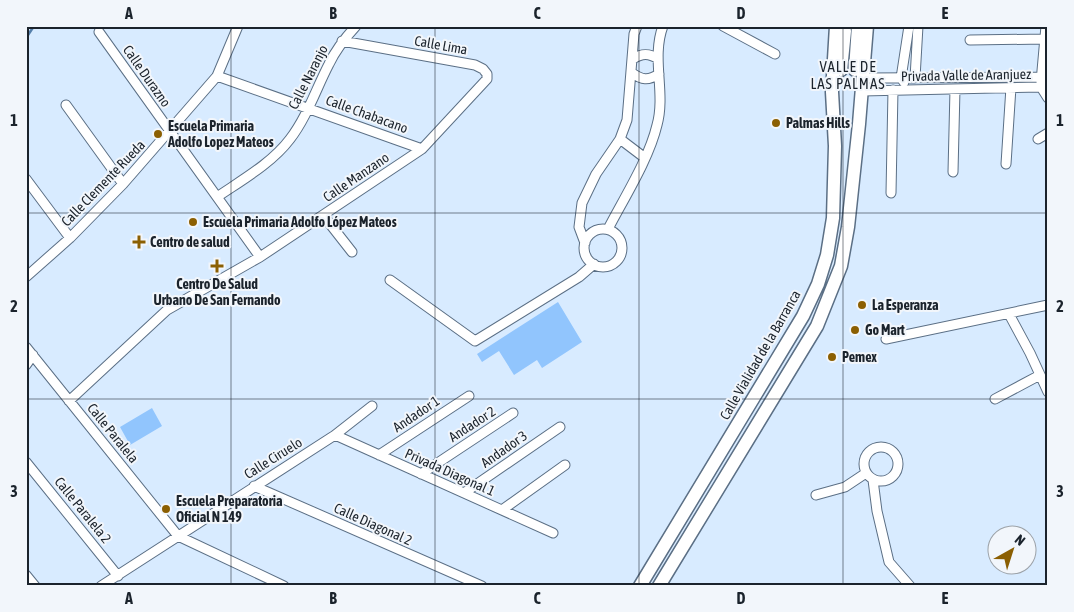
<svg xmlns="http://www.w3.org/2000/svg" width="1074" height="612" font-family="'Asap Condensed',sans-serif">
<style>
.green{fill:#91c5fd}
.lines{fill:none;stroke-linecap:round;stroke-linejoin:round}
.stream{stroke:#547fab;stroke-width:2.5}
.minor-casing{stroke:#5b6f85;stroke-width:11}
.secondary-casing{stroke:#5b6f85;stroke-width:15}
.minor{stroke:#fff;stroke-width:9}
.secondary{stroke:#fff;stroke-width:12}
.grid{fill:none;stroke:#1b232c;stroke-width:1;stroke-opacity:0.55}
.poi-dot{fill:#8b5f02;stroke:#f2f6fb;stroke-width:2}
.labels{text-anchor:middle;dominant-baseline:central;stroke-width:4;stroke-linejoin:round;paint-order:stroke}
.street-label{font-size:14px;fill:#1b232c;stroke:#f2f6fb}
.poi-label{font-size:14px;font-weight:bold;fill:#1b232c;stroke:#f2f6fb;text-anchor:start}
.neighbourhood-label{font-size:15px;letter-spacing:1px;fill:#1b232c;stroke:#f2f6fb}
.neatline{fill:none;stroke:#1b232c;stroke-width:2}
.grid-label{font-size:16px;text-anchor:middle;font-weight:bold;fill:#1b232c}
</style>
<rect width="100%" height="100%" fill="#d8ebff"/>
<path class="green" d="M558,302L582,342L542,368L537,360L514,375L499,351L482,362L477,354Z
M152,408L162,426L130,445L120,427Z"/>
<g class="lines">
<path class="stream" d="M26,38L34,26"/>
<defs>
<path id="minor" d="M723,26L775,54
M99,32L260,257
M970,40L1045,39
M633,59C642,53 649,53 658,59
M632,73C642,80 648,81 659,74
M217,76L422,149
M863,78L1042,77
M915,78L918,26
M904,82L901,78L909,26
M1041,82L1046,26
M1041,87L1048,98
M862,91L1041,87L1048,80
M66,105L123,184
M620,139L645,158
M1038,139L1048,133
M1006,164L1011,87
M953,172L955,89
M26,179L70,238
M891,193L893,90
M217,197C242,180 272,163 290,139C307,117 316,89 329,64C336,49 345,38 356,26
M323,215L352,252
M608,229C624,198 649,159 657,125C666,93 651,58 663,26
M584 248a19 19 0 1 1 38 0a19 19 0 1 1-38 0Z
M585,243L579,227L582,203L596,174L620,139L627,120L634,34L637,26
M26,277L70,238L123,184L217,76L238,26
M390,280L475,341L579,277L594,264
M1009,314L1030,353L1048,392
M886,339L1048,305
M26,347L178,536L284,586
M26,365L33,355
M995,399L1040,375
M69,401L167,310L260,257L422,149L487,79V74L483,69L475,65L342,41
M335,435L553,533
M864 464a17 17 0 1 1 34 0a17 17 0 1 1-34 0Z
M379,455L469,396
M26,462L118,576
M421,474L513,413
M873,480L877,511L889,562L910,586
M254,486L482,586
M464,493L560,427
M816,495L845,487L866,473
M502,510L565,465
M26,575L35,586
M101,586L335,435L372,406"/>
<path id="secondary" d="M841,70L845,31
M855,70L858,26
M640,586L803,316L818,284L827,255L833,218L835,146L832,92L836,26
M659,586L817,326L841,266L848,227L859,124L867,26"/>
</defs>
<use href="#minor" class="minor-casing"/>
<use href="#secondary" class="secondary-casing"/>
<use href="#minor" class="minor"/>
<use href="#secondary" class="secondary"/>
</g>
<path class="grid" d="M231,26V586M435,26V586M639,26V586M843,26V586M26,213H1048M26,399H1048"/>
<g class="poi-dot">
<circle cx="776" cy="123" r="5"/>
<circle cx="158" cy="134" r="5"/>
<circle cx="193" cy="222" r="5"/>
<path d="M136.5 234.5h5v5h5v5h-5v5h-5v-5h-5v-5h5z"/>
<path d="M214.5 258.5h5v5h5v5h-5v5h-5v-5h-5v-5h5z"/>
<circle cx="862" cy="305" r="5"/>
<circle cx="855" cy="330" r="5"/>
<circle cx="832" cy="357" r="5"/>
<circle cx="166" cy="509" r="5"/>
</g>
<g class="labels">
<g class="street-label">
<text transform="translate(441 45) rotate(10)">Calle Lima</text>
<text transform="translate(966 75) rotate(-1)">Privada Valle de Aranjuez</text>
<text transform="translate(147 76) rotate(55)">Calle Durazno</text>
<text transform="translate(308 77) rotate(-63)">Calle Naranjo</text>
<text transform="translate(367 114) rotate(20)">Calle Chabacano</text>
<text transform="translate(356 177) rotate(-34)">Calle Manzano</text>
<text transform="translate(103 183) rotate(-46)">Calle Clemente Rueda</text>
<text transform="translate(760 355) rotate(-60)">Calle Vialidad de la Barranca</text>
<text transform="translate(416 414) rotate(-34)">Andador 1</text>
<text transform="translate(472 424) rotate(-33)">Andador 2</text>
<text transform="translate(113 433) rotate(51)">Calle Paralela</text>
<text transform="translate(504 449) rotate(-35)">Andador 3</text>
<text transform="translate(273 458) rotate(-32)">Calle Ciruelo</text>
<text transform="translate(450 472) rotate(24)">Privada Diagonal 1</text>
<text transform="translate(83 510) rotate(51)">Calle Paralela 2</text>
<text transform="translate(373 524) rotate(24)">Calle Diagonal 2</text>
</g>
<g class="poi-label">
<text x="786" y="123">Palmas Hills</text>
<text x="168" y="126">Escuela Primaria<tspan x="168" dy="16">Adolfo Lopez Mateos</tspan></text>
<text x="203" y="222">Escuela Primaria Adolfo López Mateos</text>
<text x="150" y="242">Centro de salud</text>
<text x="217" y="284" text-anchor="middle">Centro De Salud<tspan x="217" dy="16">Urbano De San Fernando</tspan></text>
<text x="872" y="305">La Esperanza</text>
<text x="865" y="330">Go Mart</text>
<text x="842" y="357">Pemex</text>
<text x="176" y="501">Escuela Preparatoria<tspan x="176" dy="16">Oficial N 149</tspan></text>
</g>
<g class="neighbourhood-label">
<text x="848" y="66">VALLE DE<tspan x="848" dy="17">LAS PALMAS</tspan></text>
</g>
</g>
<rect width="1074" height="612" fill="none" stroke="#f2f6fb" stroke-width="55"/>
<g transform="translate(1012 550) rotate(39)"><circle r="24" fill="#f2f6fb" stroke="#9ca2a8"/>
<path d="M0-4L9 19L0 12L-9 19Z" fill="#8b5f02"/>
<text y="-8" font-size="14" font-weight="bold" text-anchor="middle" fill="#1b232c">N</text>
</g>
<rect x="28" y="28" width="1018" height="556" class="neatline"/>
<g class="grid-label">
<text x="129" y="19">A</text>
<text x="333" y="19">B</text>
<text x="537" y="19">C</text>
<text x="741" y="19">D</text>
<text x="945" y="19">E</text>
<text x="14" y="126">1</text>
<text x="1060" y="126">1</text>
<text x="14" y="312">2</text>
<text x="1060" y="312">2</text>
<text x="14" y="497">3</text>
<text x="1060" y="497">3</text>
<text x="129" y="604">A</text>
<text x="333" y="604">B</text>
<text x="537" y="604">C</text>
<text x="741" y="604">D</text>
<text x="945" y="604">E</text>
</g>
</svg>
